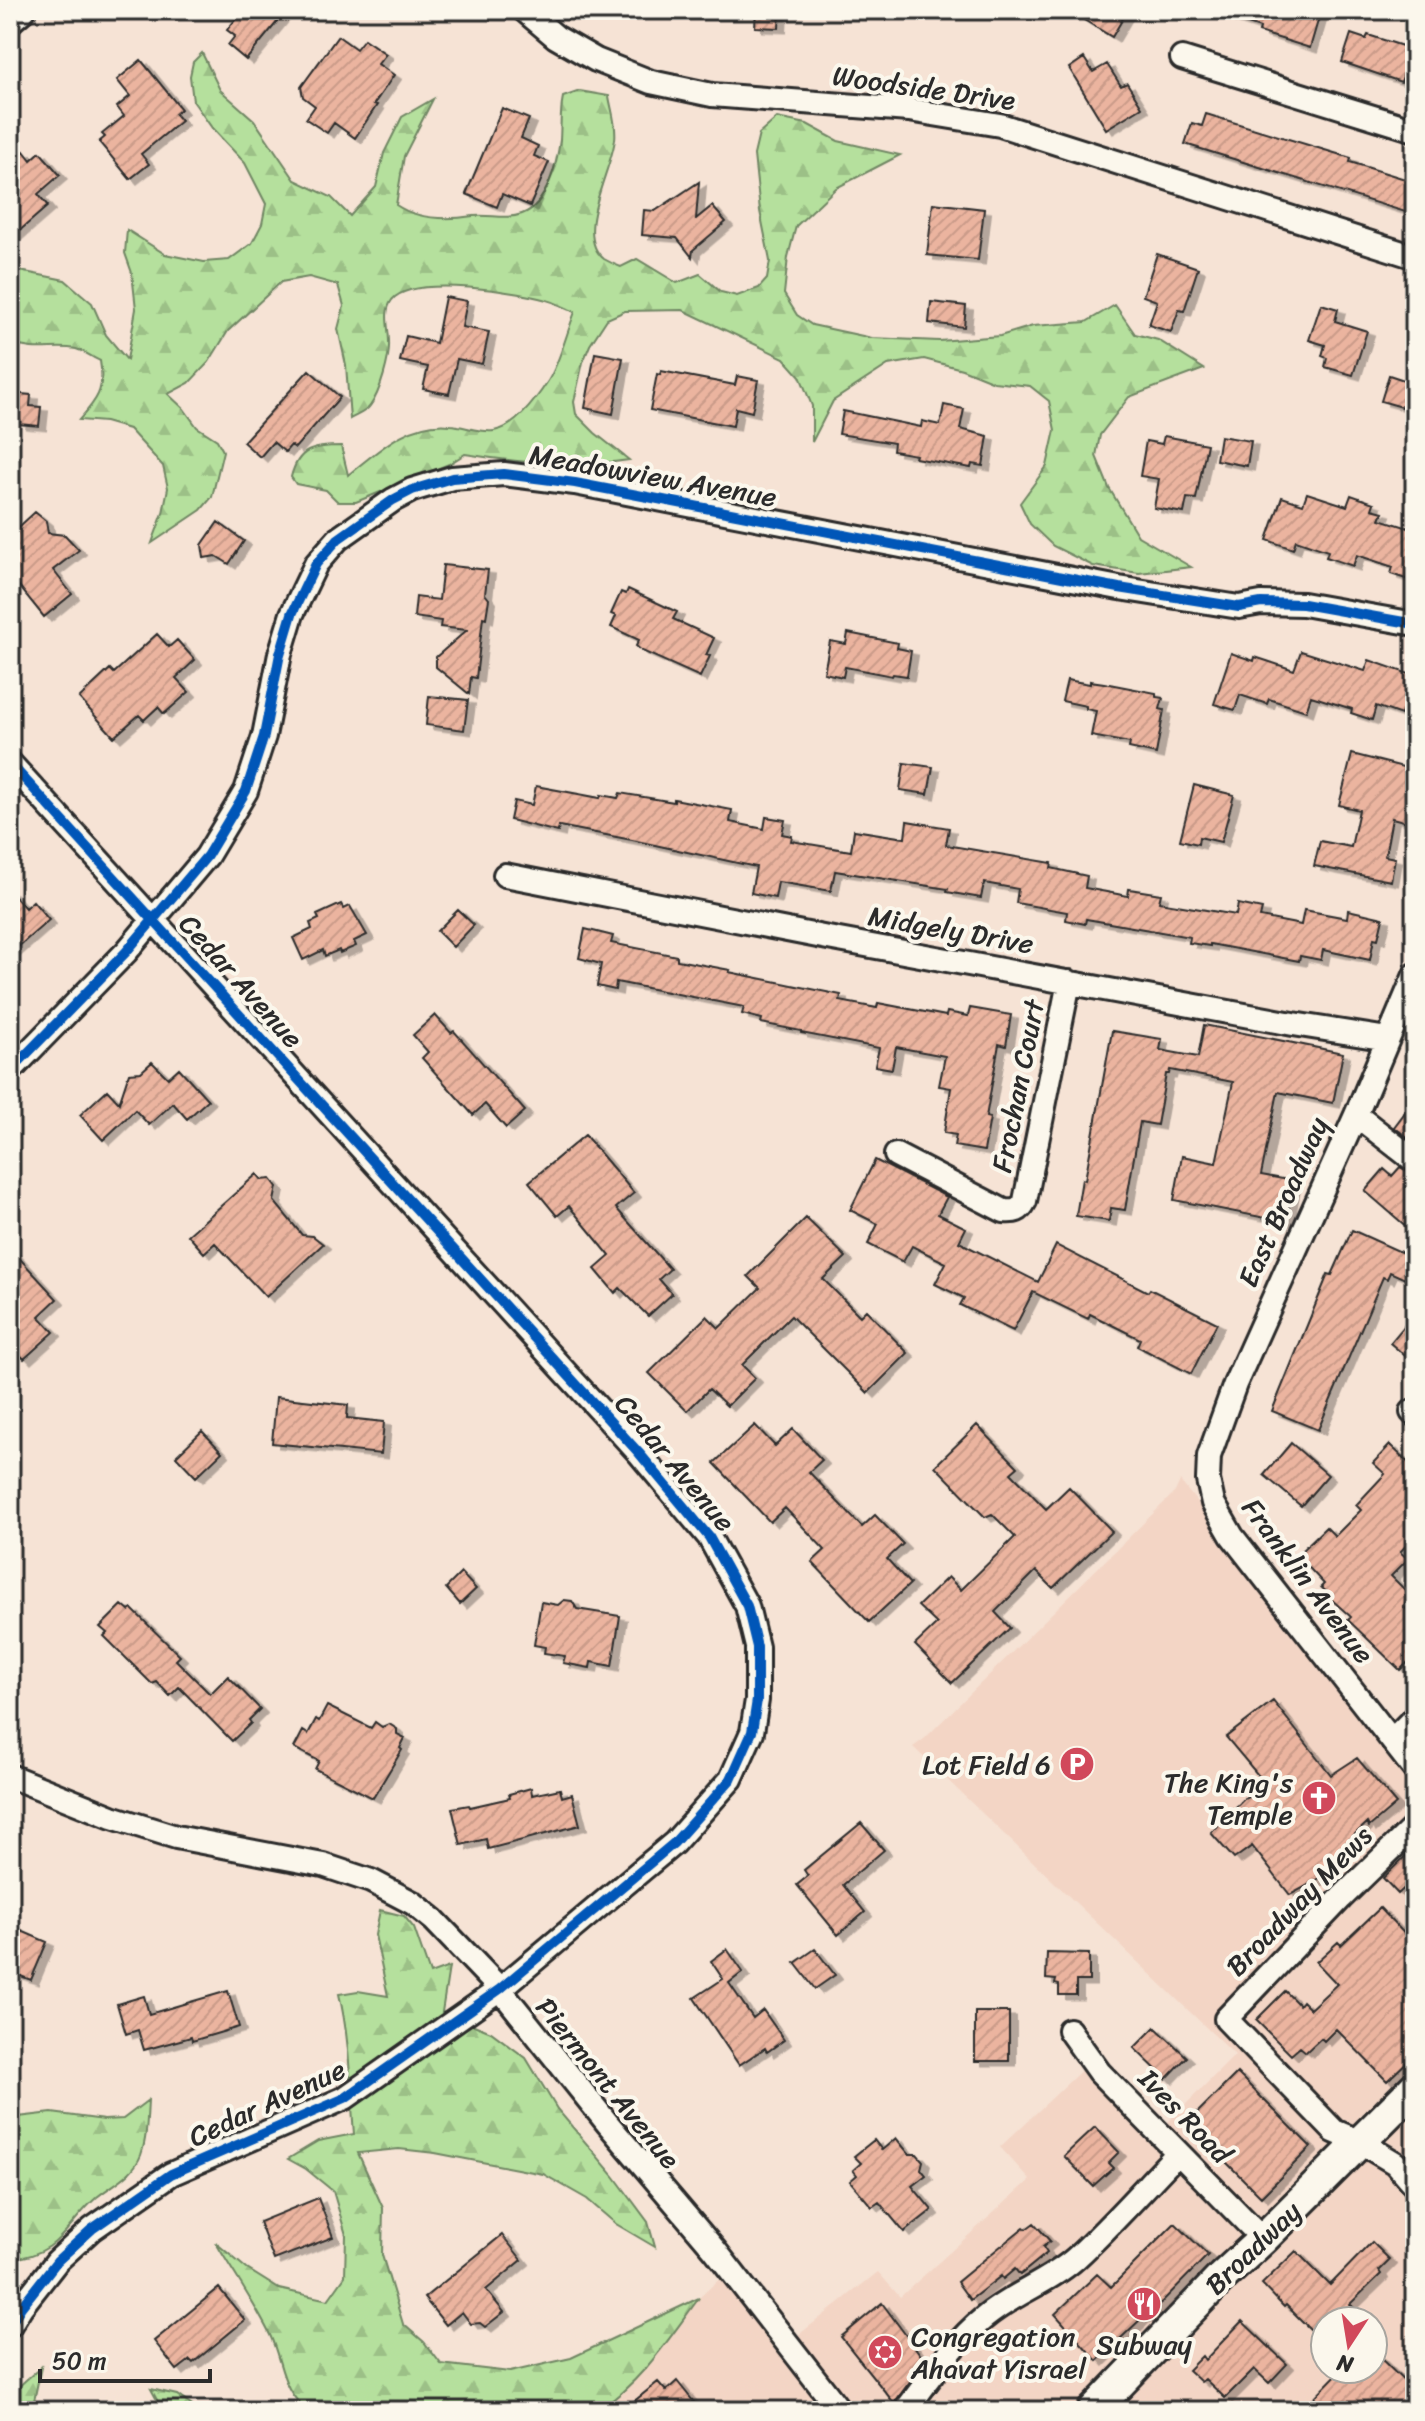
<svg xmlns="http://www.w3.org/2000/svg" width="1425" height="2421" font-family="Sriracha,sans-serif">
<style>
.built{fill:#f3d5c5;fill-rule:evenodd}
.forest{fill:url(#forest-firs);stroke:#708664;stroke-width:2}
.building{fill:url(#building-hatch);stroke:#2b2b2b;stroke-width:2;filter:url(#shadow)}
.lines{fill:none;stroke-linecap:round;stroke-linejoin:round}
.street-casing{stroke:#2b2b2b;stroke-width:28}
.secondary-casing{stroke:#2b2b2b;stroke-width:36}
.street{stroke:#fbf7ec;stroke-width:22}
.secondary{stroke:#fbf7ec;stroke-width:30}
.cycleway-casing{stroke:#fbf7ec;stroke-width:15}
.cycleway{stroke:#0057b8;stroke-width:10}
.labels{text-anchor:middle;dominant-baseline:central;stroke-width:8;stroke-linejoin:round;paint-order:stroke}
.street-label{font-size:28px;fill:#2b2b2b;stroke:#fbf7ec}
.poi-label{font-size:28px;fill:#2b2b2b;stroke:#fbf7ec;text-anchor:end}
</style>
<defs>
<pattern id="forest-firs" width="22" height="20" patternUnits="userSpaceOnUse" patternTransform="scale(2)"><rect width="22" height="20" fill="#b5e09d"/><path d="M5 1l3.5 6h-7zM16 11l3.5 6h-7z" fill="#9cc087"/></pattern>
<pattern id="building-hatch" width="6" height="6" patternUnits="userSpaceOnUse" patternTransform="scale(2)"><rect width="6" height="6" fill="#ebb49f"/><path d="M-1 1l2-2M0 6l6-6M5 7l2-2" fill="none" stroke="#ca9b89"/></pattern>
<filter id="shadow"><feDropShadow dx="7" dy="4.5" stdDeviation="0" flood-color="#0004"/></filter>
</defs>
<rect width="100%" height="100%" fill="#f6e3d5"/>
<filter id="ink" filterUnits="userSpaceOnUse"><feTurbulence type="fractalNoise" baseFrequency=".0125" numOctaves="2"/><feDisplacementMap in="SourceGraphic" scale="16" xChannelSelector="R" yChannelSelector="G"/><feConvolveMatrix kernelMatrix="1 2 1 2 8 2 1 2 1" color-interpolation-filters="sRGB"/></filter>
<g filter="url(#ink)">
<path class="built" d="M1180,1481L1415,1772V2411H576L726,2273L782,2348L878,2272L900,2297L1030,2180L1000,2147L1088,2064L1157,2133L1235,2055L913,1747L924,1739L1175,1492ZM1325,2321H1373V2369H1325Z"/>
<path class="forest" d="M202,53L220,90L254,120L295,180L331,197L350,216L376,187L384,153L402,117L433,99L404,156L396,205C418,220 447,220 473,216C490,214 506,220 522,214C547,205 557,163 560,140C561,125 560,111 563,97L580,91L609,96C611,109 617,126 615,139C612,170 573,235 604,259C609,262 616,265 621,267L637,259L677,283L700,274L721,292L737,296L759,288L767,279L770,261L760,211L754,155L759,134L777,118L807,124L838,141L900,155L836,188L796,226L788,257L784,294L797,315L812,325L872,338L939,341L1000,336L1033,326L1086,322L1115,305L1135,334L1158,340L1204,369L1129,397L1100,435L1096,456L1109,488L1138,536L1191,567L1139,573L1093,566L1053,546L1030,524L1020,503L1047,466L1055,430L1049,401L1030,386L994,382L962,369L924,359L888,365L833,401L812,442V406L800,376L784,358L683,310L625,311L607,319L590,345L583,362L574,402L576,414L595,433L629,460C574,468 519,463 465,454L449,464L356,502H338L326,490L296,484L291,477C298,449 313,446 341,446L348,475C378,451 409,420 451,425C464,426 481,433 494,431C515,428 537,398 548,381C559,364 567,332 575,312C568,309 560,305 553,302C523,292 413,274 392,300C383,312 389,328 389,342C390,358 380,393 370,406C366,412 357,415 350,419L346,365L338,329L344,306L338,285L309,277L281,282L228,331L209,362L189,383L168,394L184,409L197,427L217,440L223,451L212,497L201,510L152,543L163,513L168,488L163,466L129,429L105,422L79,420C97,400 105,390 100,361C93,358 84,351 76,349C54,345 35,353 10,343V269L65,280L92,303L106,335L127,360L136,309L132,273L125,253L127,230L165,254L204,262L229,260L252,243L262,224L266,204L245,163L212,128L193,101L190,76L193,62Z
M380,1910L404,1916L414,1928L430,1974L449,1967L442,2012L491,2032L526,2058L557,2109L614,2176L648,2222L655,2247L616,2224L587,2199L543,2174L435,2153L399,2149L358,2153L383,2208L382,2255L403,2324L424,2342L441,2364L510,2372L571,2358L699,2298C667,2341 643,2380 598,2411H309C281,2392 283,2363 270,2335C255,2304 234,2274 216,2243L247,2269L279,2289L328,2300L345,2276L346,2235L333,2191L306,2169L288,2159L318,2141L354,2134C350,2087 350,2039 339,1994L358,1991L388,1996L375,1935Z
M148,2100C147,2118 147,2138 141,2155C133,2176 113,2184 97,2197C65,2225 61,2255 10,2259V2118L52,2113L104,2120L123,2119Z
M41,2367L32,2411H10C10,2388 25,2382 41,2367Z
M151,2389L177,2395L199,2411H163Z"/>
<path class="building" d="M243,10H287L246,60L228,45L235,36L227,30Z
M756,10H780L779,28L755,27Z
M1068,10H1128L1112,37Z
M1217,10H1308L1320,14L1310,48L1259,32L1260,28L1217,14Z
M1351,34L1366,39L1368,35L1412,49L1401,82L1342,62Z
M338,36L356,49L364,39L386,54L378,64L394,75L374,104L377,105L355,138L334,123L327,133L306,119L315,106L303,97L301,87Z
M1084,58L1093,72L1107,64L1121,86L1127,83L1142,107L1106,129L1069,68Z
M141,60L181,109L175,114L181,121L141,154L149,164L130,179L99,142L105,137L102,134L124,116L117,107L130,96L117,80Z
M502,108L529,119L521,138L538,146L534,156L549,162L530,206L502,194L497,207L466,194Z
M1206,114L1351,158L1350,162L1415,182V215L1185,144L1192,123L1202,126Z
M24,151L31,160L40,152L60,175L38,194L48,206L10,239V163Z
M699,182L696,219L712,206L726,222L693,250L692,257L677,238L642,235L644,210L655,211Z
M933,203L984,209L978,260L927,255Z
M1157,254L1198,268L1184,311L1179,310L1171,332L1149,325L1157,301L1143,296Z
M445,297L467,301L462,327L489,332L482,364L457,359L449,394L423,389L428,367L400,361L406,336L436,343Z
M931,302L966,306L964,327L929,323Z
M1321,304L1338,309L1335,321L1367,331L1353,375L1325,367L1327,358L1322,356L1325,345L1309,340Z
M595,353L623,358L613,414L585,408Z
M309,370L340,397L295,448L291,445L285,452L273,442L260,457L243,442Z
M661,371L735,385L737,376L758,380L752,412L736,408L733,426L650,410L657,374L660,375Z
M1389,375L1410,382L1402,407L1381,401Z
M10,393L31,395L30,406L41,407L39,426L19,424L20,420L10,419Z
M944,405L964,409L960,429L988,436L983,466L972,464L971,468L915,458L916,455L893,451L894,443L839,434L843,411L921,427L922,421L940,425Z
M1164,436L1207,444L1196,499L1187,498L1184,513L1154,508L1159,479L1140,476L1146,441L1162,444Z
M1220,436L1251,441L1247,466L1216,460Z
M1307,493L1347,506L1351,495L1374,503L1372,509L1383,512L1380,519L1415,530V582L1391,574L1393,567L1357,555L1353,566L1326,557L1328,551L1296,540L1293,549L1267,540L1282,497L1303,504Z
M35,512L46,521L48,533L65,535L79,550L53,570L72,594L44,617L10,575V535Z
M218,522L244,541L229,564L216,556L204,558L202,545Z
M443,565L488,570L485,594L489,599L486,618L483,617L476,678L471,677L469,694L436,667V657L467,630L440,627L441,621L414,617L416,597L439,600Z
M628,589L677,612L673,619L714,638L706,655L710,656L700,677L642,651L636,646L639,640L611,627L616,616L611,614L621,592L626,594Z
M848,633L898,643L897,648L911,651L907,676L893,674L892,676L845,667L843,677L824,673L830,641L846,644Z
M157,634L169,647L177,640L195,660L176,678L189,692L164,714L158,707L144,720L139,715L114,737L79,698L110,669L114,673Z
M1301,651L1365,671L1369,660L1415,676L1401,715L1376,706L1372,720L1351,713L1352,709L1311,696L1306,711L1269,699L1267,704L1240,695L1235,710L1214,704L1231,653L1254,661L1255,657L1294,670Z
M1067,680L1090,684V681L1104,683L1156,693V697L1163,698L1160,709L1164,710L1156,754L1129,748L1130,743L1091,736L1096,711L1086,709V706L1062,701Z
M429,696L468,700L464,730L426,725Z
M1352,754L1415,770V824L1392,818L1385,856L1395,858L1391,881L1314,866L1320,841L1351,847L1359,810L1339,805Z
M904,763L933,767L928,794L900,790Z
M1194,785L1234,795L1221,842L1199,837L1198,844L1180,840Z
M536,786L600,798L601,795L618,798L620,793L674,802V799L732,810L730,822L764,829L766,817L785,820L782,834L792,836L791,841L851,851L854,830L905,838L907,821L949,828L946,845L1052,863L1051,868L1087,876L1085,888L1128,896L1129,889L1161,894L1159,902L1236,915L1238,904L1262,909L1260,917L1301,925L1304,910L1347,918L1348,910L1383,918L1378,939L1374,938L1370,960L1323,950L1321,960L1300,956L1299,961L1210,944V946L1189,943L1190,937L1086,919L1085,924L1066,920L1067,912L1016,903L1018,889L984,883L981,898L947,892L948,889L835,871L831,891L778,882L775,898L751,893L756,867L632,840L559,826L558,832L510,820L514,801L532,805Z
M10,891L25,908L33,901L49,920L10,954Z
M341,904L344,909L350,906L367,935L354,941L356,946L340,953L339,950L325,956L323,950L303,960L293,938L312,929L310,923L319,919L317,915Z
M458,910L474,925L453,947L437,931Z
M585,929L613,936L611,943L677,956V960L730,970L729,972L841,995L840,1001L877,1008L878,1003L946,1016L947,1012L968,1016L970,1008L1011,1015L1006,1046L999,1044L986,1117L990,1118L984,1151L954,1146L956,1135L944,1133L951,1088L939,1086L945,1056L896,1047L892,1069L875,1066L879,1048L801,1033V1031L761,1023L762,1019L742,1014L744,1007L616,982L615,990L597,986L601,964L579,958Z
M435,1015L451,1033L454,1031L525,1111L506,1128L485,1104L473,1115L422,1058L428,1052L413,1035Z
M1204,1025L1343,1053L1333,1103L1278,1092L1261,1175L1294,1181L1286,1222L1174,1200L1182,1156L1216,1163L1233,1082L1170,1070L1169,1074H1166L1157,1125L1140,1122L1125,1210L1111,1208L1109,1221L1076,1216L1082,1179L1085,1180L1112,1031L1162,1039L1160,1050L1198,1057Z
M152,1062L168,1078L179,1068L208,1100L187,1119L173,1103L149,1125L135,1110L103,1140L80,1115L107,1090L119,1103L129,1073L141,1072Z
M1415,1099V1143L1394,1127Z
M585,1135L634,1193L616,1208L670,1269L659,1279L672,1294L648,1316L620,1288L615,1293L595,1269L610,1256L569,1206L557,1216L529,1182Z
M875,1160L947,1197L938,1214L966,1228L959,1242L1038,1282L1056,1245L1148,1292L1150,1289L1217,1323L1191,1374L1137,1346L1140,1339L1090,1314L1088,1319L1033,1292L1013,1331L960,1305L964,1298L935,1284L946,1263L912,1246L903,1262L868,1244L878,1224L850,1210Z
M1400,1167L1415,1175V1234L1365,1191L1384,1169L1392,1176Z
M257,1174L262,1180L271,1179L277,1187L274,1201L302,1235L313,1236L323,1244L266,1297L215,1243L204,1253L188,1235Z
M806,1218L846,1257L823,1279L860,1316L866,1310L908,1353L868,1393L791,1316L742,1365L755,1378L727,1406L709,1389L687,1411L649,1373L707,1316L719,1328L760,1288L748,1276Z
M1352,1230L1414,1258L1405,1279L1390,1272L1387,1279L1383,1277L1318,1430L1272,1411L1328,1274L1332,1275Z
M10,1248L57,1299L39,1316L54,1332L24,1359L10,1344Z
M1415,1313V1364L1390,1343Z
M276,1397L348,1405L347,1418L384,1422L381,1454L272,1443Z
M755,1425L775,1446L793,1429L822,1460L809,1472L862,1527L875,1515L903,1544L887,1559L910,1584L869,1622L812,1562L825,1550L785,1508L770,1522L714,1463Z
M977,1425L1018,1467L1011,1473L1046,1509L1069,1487L1112,1531L1053,1588L1036,1571L995,1612L1010,1628L952,1683L915,1645L937,1624L918,1606L948,1577L961,1590L1015,1537L992,1514L985,1517L935,1466Z
M202,1431L222,1452L196,1477L176,1456Z
M1291,1443L1328,1475L1301,1506L1264,1475Z
M1390,1445L1415,1469V1524L1407,1532L1413,1538L1400,1552L1408,1559L1391,1576L1412,1597L1403,1606L1415,1618V1655L1400,1670L1348,1620L1351,1617L1331,1599L1332,1597L1321,1587L1324,1584L1299,1557L1301,1555L1299,1553L1326,1527L1335,1536L1361,1510L1356,1505L1385,1474L1373,1463Z
M461,1573L476,1589L460,1604L446,1588Z
M564,1600L572,1601L577,1609L620,1616L612,1666L591,1662L590,1668L563,1663L565,1656L544,1653L545,1647L534,1645L541,1602L558,1605Z
M122,1605L129,1611L132,1609L180,1656L176,1660L210,1694L228,1676L260,1709L249,1720L251,1723L232,1741L179,1687L170,1696L157,1682L152,1684L104,1636L107,1633L100,1627Z
M1273,1701L1331,1775L1357,1758L1396,1804L1369,1827L1367,1823L1340,1848L1344,1853L1316,1881L1290,1895L1252,1846L1234,1859L1211,1833L1244,1799L1268,1787L1226,1737Z
M327,1706L371,1728L375,1722L382,1727L389,1724L397,1729V1734L405,1738L400,1748L402,1750L373,1798L315,1769L319,1761L294,1748L303,1731L308,1734L316,1719L319,1721Z
M531,1788L532,1795L560,1789L562,1797L572,1794L580,1825L488,1849L486,1839L461,1845L452,1808L469,1805L470,1807L510,1798L509,1794Z
M861,1823L884,1850L843,1885L865,1912L838,1935L797,1885L808,1876L804,1870Z
M1415,1847V1878L1398,1894L1383,1878Z
M1380,1908L1415,1945V2054L1387,2081L1336,2029L1324,2041L1321,2038L1306,2052L1300,2047L1291,2055L1256,2020L1285,1991L1299,2005L1302,2001L1310,2009L1337,1984L1316,1962L1338,1942L1341,1945Z
M10,1926L47,1942L31,1980L10,1972Z
M727,1949L743,1972L729,1983L753,2018L763,2010L784,2040L767,2052L765,2048L739,2065L694,1998L723,1979L711,1961Z
M815,1949L835,1975L815,1989L795,1963Z
M1047,1953L1089,1954V1981H1076V1995H1059V1985L1055,1984L1056,1980L1046,1979Z
M228,1991L239,2027L192,2041L191,2037L144,2050L138,2030L126,2034L117,2004L144,1996L149,2014Z
M975,2012H1009V2061H975Z
M1155,2027L1187,2057L1166,2079L1134,2048Z
M1237,2073L1311,2147L1261,2197L1187,2123Z
M1095,2127L1119,2152L1108,2163L1113,2168L1093,2186L1064,2156Z
M896,2138L909,2154H917L923,2161L921,2169L926,2175L912,2186L932,2210L904,2232L879,2202L872,2207L850,2181L857,2175L853,2170L861,2163L854,2156L874,2140L882,2150Z
M318,2198L333,2237L274,2260L259,2222Z
M1034,2223L1050,2241L1043,2247L1047,2253L1020,2275L1015,2269L1003,2279L1001,2276L970,2300L957,2282L1024,2227L1026,2229Z
M1175,2223L1208,2255L1146,2318L1144,2316L1097,2361L1055,2314L1097,2274L1111,2287Z
M502,2235L522,2260L486,2290L504,2312L485,2327L480,2323L471,2324L462,2312L446,2325L424,2298Z
M1372,2242L1390,2260L1379,2271L1381,2274L1350,2304L1356,2310L1344,2321H1325V2344L1286,2305L1284,2307L1262,2284L1296,2251L1330,2285Z
M219,2288L245,2320L193,2363L190,2360L177,2370L154,2341Z
M882,2303L925,2361L894,2403L841,2337Z
M1242,2321L1287,2364L1269,2383L1254,2369L1225,2398L1205,2379L1201,2382L1188,2370L1202,2356L1205,2360Z
M1373,2351L1415,2392V2411H1301L1342,2369H1373Z
M677,2381L701,2411H622L658,2382L666,2391Z"/>
<g class="lines">
<defs>
<path id="street" d="M524,10L556,37L596,60L651,82L712,95L909,110L1000,125L1415,257
M10,22L24,10
M1182,58L1415,130
M10,763L639,1453L709,1537L747,1606L757,1647V1700L752,1732L731,1779L674,1843L500,1989L345,2098L171,2174L92,2229L57,2261L21,2307L10,2325
M505,875L828,938L1293,1024L1388,1039
M1415,975L1356,1115L1235,1384L1209,1456L1208,1480L1213,1503L1232,1536L1415,1770
M10,1071L126,952L207,856L246,791L264,736L280,654L292,614L316,564L338,539L393,500L412,490L452,478L504,474L575,483L1119,588L1239,607L1261,603L1303,604L1415,624
M1356,1115L1415,1161
M896,1155L1004,1211C1015,1212 1020,1211 1025,1201L1069,982
M1412,1412L1415,1415
M1392,1740L1415,1717
M10,1776L112,1817L176,1837L323,1865L371,1881L413,1903L434,1920L500,1989L608,2124L715,2250L840,2411
M1415,1826L1341,1898L1226,2019L1334,2131L1360,2142L1395,2163L1415,2186
M1069,2030L1099,2072L1263,2239
M905,2411C929,2380 953,2343 984,2318C1012,2294 1048,2283 1076,2258C1112,2225 1144,2188 1178,2153"/>
<path id="secondary" d="M1093,2411L1223,2276L1263,2239L1415,2087"/>
</defs>
<use href="#street" class="street-casing"/>
<use href="#secondary" class="secondary-casing"/>
<use href="#street" class="street"/>
<use href="#secondary" class="secondary"/>
<defs>
<path id="cycleway" d="M10,763L639,1453L709,1537L747,1606L757,1647V1700L752,1732L731,1779L674,1843L500,1989L345,2098L171,2174L92,2229L57,2261L21,2307L10,2325
M10,1071L126,952L207,856L246,791L264,736L280,654L292,614L316,564L338,539L393,500L412,490L452,478L504,474L575,483L1119,588L1239,607L1261,603L1303,604L1415,624"/>
</defs>
<use href="#cycleway" class="cycleway-casing"/>
<use href="#cycleway" class="cycleway"/>
</g>
</g>
<defs>
<symbol id="parking-disc" viewBox="-11 -11 22 22"><circle r="9.5" fill="#d1495b" stroke="#fbf7ec"/><path d="M-3.5-5.5H1a3.5 3.5 0 0 1 0 7H-1V5.5H-3.5ZM-1-3.4V-.6H.8a1.4 1.4 0 0 0 0-2.8Z" fill="#fff"/></symbol>
<symbol id="church-disc" viewBox="-11 -11 22 22"><circle r="9.5" fill="#d1495b" stroke="#fbf7ec"/><path d="M-1.2-6h2.4v3.5h3.3v2.4h-3.3V6h-2.4V-.1h-3.3v-2.4h3.3Z" fill="#fff"/></symbol>
<symbol id="restaurant-disc" viewBox="-11 -11 22 22"><circle r="9.5" fill="#d1495b" stroke="#fbf7ec"/><path d="M-5-6h1v4h1v-4h1v4h1v-4h1v5L-1.5 .5V6h-2V.5L-5-1ZM5-6V6H3V1.5H1.5Q1.5-4 5-6Z" fill="#fff"/></symbol>
<symbol id="synagogue-disc" viewBox="-11 -11 22 22"><circle r="9.5" fill="#d1495b" stroke="#fbf7ec"/><path d="M0-6.5L5.6 3.2H-5.6ZM0 6.5L5.6-3.2H-5.6Z" fill="#fff"/></symbol>
</defs>
<g fill-rule="evenodd">
<use href="#parking-disc" x="1057" y="1744" width="40" height="40"/>
<use href="#church-disc" x="1299" y="1778" width="40" height="40"/>
<use href="#restaurant-disc" x="1124" y="2284" width="40" height="40"/>
<use href="#synagogue-disc" x="865" y="2332" width="40" height="40"/>
</g>
<g class="labels">
<g class="street-label">
<text transform="translate(924 88) rotate(8)">Woodside Drive</text>
<text transform="translate(653 476) rotate(10)">Meadowview Avenue</text>
<text transform="translate(951 930) rotate(10)">Midgely Drive</text>
<text transform="translate(241 981) rotate(48)">Cedar Avenue</text>
<text transform="translate(1018 1086) rotate(-79)">Frochan Court</text>
<text transform="translate(1283 1202) rotate(-66)">East Broadway</text>
<text transform="translate(675 1463) rotate(50)">Cedar Avenue</text>
<text transform="translate(1308 1581) rotate(53)">Franklin Avenue</text>
<text transform="translate(1299 1901) rotate(-46)">Broadway Mews</text>
<text transform="translate(608 2083) rotate(51)">Piermont Avenue</text>
<text transform="translate(267 2103) rotate(-25)">Cedar Avenue</text>
<text transform="translate(1185 2116) rotate(46)">Ives Road</text>
<text transform="translate(1253 2248) rotate(-44)">Broadway</text>
</g>
<g class="poi-label">
<text x="1051" y="1764">Lot Field 6</text>
<text x="1293" y="1782">The King's<tspan x="1293" dy="32">Temple</tspan></text>
<text x="911" y="2336" text-anchor="start">Congregation<tspan x="911" dy="32">Ahavat Yisrael</tspan></text>
<text x="1144" y="2344" text-anchor="middle">Subway</text>
</g>
</g>
<rect width="1425" height="2421" fill="none" stroke="#fbf7ec" stroke-width="40"/>
<rect x="20" y="20" width="1385" height="2381" fill="none" stroke="#2b2b2b" stroke-width="3" filter="url(#ink)"/>
<g transform="translate(1349 2345) rotate(192)"><circle r="38" fill="#fbf7ec" stroke="#a8a59f" stroke-width="2"/>
<path d="M0-6L14 30L0 20L-14 30Z" fill="#d1495b"/>
<text y="-12" font-size="22" font-weight="bold" text-anchor="middle" fill="#2b2b2b">N</text>
</g>
<path d="M40 2369v12h170v-12" fill="none" stroke="#2b2b2b" stroke-width="4"/>
<text x="52" y="2369" font-size="24" fill="#2b2b2b" stroke="#fbf7ec" stroke-width="6" paint-order="stroke">50 m</text>
</svg>
